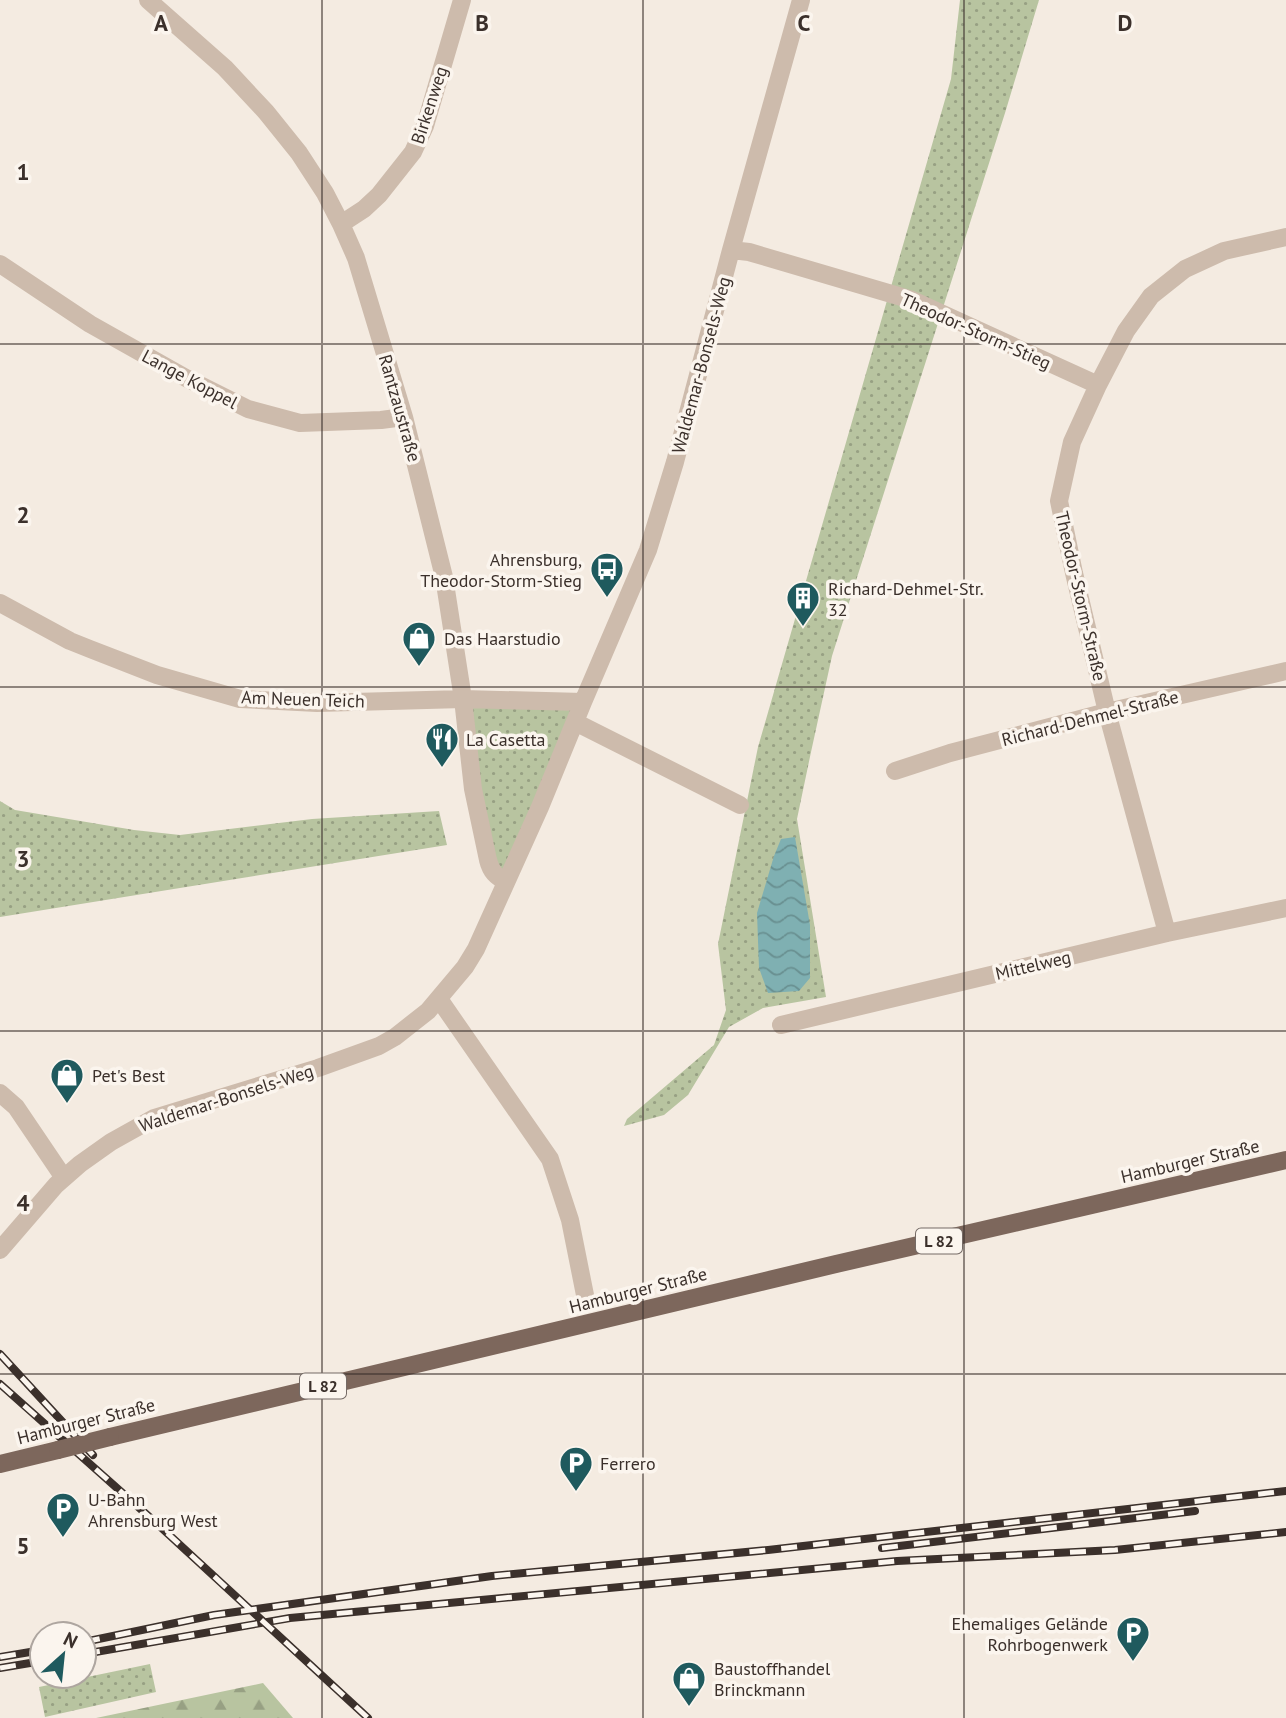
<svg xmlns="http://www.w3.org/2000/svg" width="1286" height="1718" font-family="'PT Sans',sans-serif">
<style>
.green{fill:url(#green-dots)}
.forest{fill:url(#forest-firs)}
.water{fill:url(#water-waves)}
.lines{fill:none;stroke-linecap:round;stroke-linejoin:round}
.minor{stroke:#cdbbac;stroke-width:18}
.major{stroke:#7d675c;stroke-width:18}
.rail-casing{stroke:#3b302b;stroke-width:8}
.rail{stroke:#fbf5ee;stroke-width:5;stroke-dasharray:16;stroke-linecap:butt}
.major-bridge{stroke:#7d675c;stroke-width:18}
.grid{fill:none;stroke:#3b302b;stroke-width:2;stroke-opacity:0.55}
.labels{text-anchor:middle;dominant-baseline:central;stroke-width:7;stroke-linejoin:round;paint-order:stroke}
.shield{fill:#fbf5ee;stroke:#756b66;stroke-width:2}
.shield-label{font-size:16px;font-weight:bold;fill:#3b302b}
.street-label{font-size:18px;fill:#3b302b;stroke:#fbf5ee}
.poi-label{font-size:18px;fill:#3b302b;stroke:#fbf5ee;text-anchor:start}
.grid-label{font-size:23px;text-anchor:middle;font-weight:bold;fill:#3b302b;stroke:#fbf5ee;stroke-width:7;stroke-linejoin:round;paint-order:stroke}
</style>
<defs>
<pattern id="green-dots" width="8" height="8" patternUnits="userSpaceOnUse" patternTransform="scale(1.75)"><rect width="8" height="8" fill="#b8c4a0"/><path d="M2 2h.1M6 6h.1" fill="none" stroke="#97a083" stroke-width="1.8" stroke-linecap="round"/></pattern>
<pattern id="forest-firs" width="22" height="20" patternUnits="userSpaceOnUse" patternTransform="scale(1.75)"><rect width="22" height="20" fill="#b8c4a0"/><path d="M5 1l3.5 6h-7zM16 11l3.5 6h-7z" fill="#97a083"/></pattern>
<pattern id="water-waves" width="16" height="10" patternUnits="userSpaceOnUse" patternTransform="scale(1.75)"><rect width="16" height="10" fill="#7fb0b2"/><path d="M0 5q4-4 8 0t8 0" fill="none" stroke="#699091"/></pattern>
</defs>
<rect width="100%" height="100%" fill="#f4ebe1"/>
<path class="green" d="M960,0H1039L1005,113L832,656L811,752L797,819L826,997L763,1008L729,1027L688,1095L664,1115L624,1126L627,1119L714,1045L726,1010L718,944L758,747L951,79Z
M468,706L572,709L506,875L494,867Z
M0,801L15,810L134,830L180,835L312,819L439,811L447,845L0,917Z
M150,1664L156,1692L45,1717L39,1687Z"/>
<path class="forest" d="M263,1683L293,1718H96Z"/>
<path class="water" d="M795,837L810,925V978L799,991L768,993L759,968L757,913L774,856L781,839Z"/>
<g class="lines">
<path class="minor" d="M148,0L225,68L266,112L299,153L325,193L341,224L356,258L404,417L444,577L463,699L473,789L488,860C491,872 496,876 506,882
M341,224L364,209L379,195L413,152L425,126L462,0
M731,250L749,252L912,300L1098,385
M0,264L90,324L186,378L248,409L300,423L381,420L404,417
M0,603L70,641L90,649L157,675L240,699L317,703L463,699L583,702
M575,722L740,805
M895,771L950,753L1107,712L1286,671
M1167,933L1107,712L1074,573L1059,501L1072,442L1098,385L1126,331L1151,296L1185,269L1224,251L1286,237
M439,999L550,1159L570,1220L585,1295
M781,1025L1167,933L1286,908
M0,1093L16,1107L64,1178
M0,1250L56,1185L80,1164L111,1142L154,1118L318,1068L379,1046L395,1037L428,1011L465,967L476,949L540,807L583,702L648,550L675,462L731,250L801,0"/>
<path class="major" d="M110,1437L836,1264L1286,1160
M0,1464L58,1450"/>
<defs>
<path id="rail" d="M0,1354L93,1455
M0,1384L154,1521L368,1718
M882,1548L1195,1511
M84,1642L214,1615L492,1576L768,1550L1286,1491
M84,1654L290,1618L897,1561L1115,1550L1286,1532
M0,1657L42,1650
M0,1668L42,1661"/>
</defs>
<use href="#rail" class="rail-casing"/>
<use href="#rail" class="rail"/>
<path class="major-bridge" d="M58,1450L110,1437"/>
</g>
<path class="grid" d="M322,0V1718M643,0V1718M964,0V1718M0,344H1286M0,687H1286M0,1031H1286M0,1374H1286"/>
<defs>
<symbol id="bus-pin" viewBox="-11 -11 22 30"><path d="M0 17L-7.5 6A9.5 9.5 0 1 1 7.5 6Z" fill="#1f5a5e" stroke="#fbf5ee"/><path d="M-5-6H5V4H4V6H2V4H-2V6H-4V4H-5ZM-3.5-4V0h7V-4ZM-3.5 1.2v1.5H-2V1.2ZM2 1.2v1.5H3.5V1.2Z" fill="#fff"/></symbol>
<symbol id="building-pin" viewBox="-11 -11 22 30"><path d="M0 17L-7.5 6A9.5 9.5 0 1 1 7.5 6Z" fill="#1f5a5e" stroke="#fbf5ee"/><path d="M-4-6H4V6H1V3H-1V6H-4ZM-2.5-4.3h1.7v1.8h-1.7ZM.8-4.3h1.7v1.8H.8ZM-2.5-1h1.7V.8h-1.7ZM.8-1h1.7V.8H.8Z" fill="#fff"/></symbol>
<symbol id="shop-pin" viewBox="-11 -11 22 30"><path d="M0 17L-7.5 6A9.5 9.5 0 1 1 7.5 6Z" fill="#1f5a5e" stroke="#fbf5ee"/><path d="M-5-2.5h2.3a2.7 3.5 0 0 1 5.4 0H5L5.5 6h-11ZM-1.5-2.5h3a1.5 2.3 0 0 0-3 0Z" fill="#fff"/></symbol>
<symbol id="restaurant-pin" viewBox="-11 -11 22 30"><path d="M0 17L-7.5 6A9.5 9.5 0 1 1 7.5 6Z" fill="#1f5a5e" stroke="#fbf5ee"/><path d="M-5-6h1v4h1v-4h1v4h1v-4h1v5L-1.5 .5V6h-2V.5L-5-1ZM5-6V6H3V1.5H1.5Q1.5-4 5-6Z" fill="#fff"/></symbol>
<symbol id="parking-pin" viewBox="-11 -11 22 30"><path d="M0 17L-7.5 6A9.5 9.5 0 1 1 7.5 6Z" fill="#1f5a5e" stroke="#fbf5ee"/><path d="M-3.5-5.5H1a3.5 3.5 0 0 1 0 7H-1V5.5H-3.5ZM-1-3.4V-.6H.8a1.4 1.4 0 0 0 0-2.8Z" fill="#fff"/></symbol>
</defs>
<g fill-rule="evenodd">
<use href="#bus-pin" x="588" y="550" width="38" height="52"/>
<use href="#building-pin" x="784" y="579" width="38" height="52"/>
<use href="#shop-pin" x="400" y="619" width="38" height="52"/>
<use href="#restaurant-pin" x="423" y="720" width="38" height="52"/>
<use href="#shop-pin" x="48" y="1056" width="38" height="52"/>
<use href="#parking-pin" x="557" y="1444" width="38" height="52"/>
<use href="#parking-pin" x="44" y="1490" width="38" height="52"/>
<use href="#parking-pin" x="1114" y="1614" width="38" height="52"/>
<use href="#shop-pin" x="670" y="1659" width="38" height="52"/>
</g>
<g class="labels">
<g class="shield">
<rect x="916" y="1228.5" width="46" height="25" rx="5"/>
<rect x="300" y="1373.5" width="46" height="25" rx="5"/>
</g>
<g class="shield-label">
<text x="939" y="1241">L 82</text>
<text x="323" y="1386">L 82</text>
</g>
<g class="street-label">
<text transform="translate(429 105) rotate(-72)">Birkenweg</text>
<text transform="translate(976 331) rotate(24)">Theodor-Storm-Stieg</text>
<text transform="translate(701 365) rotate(-75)">Waldemar-Bonsels-Weg</text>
<text transform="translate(190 379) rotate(28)">Lange Koppel</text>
<text transform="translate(400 408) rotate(74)">Rantzaustraße</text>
<text transform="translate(1081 596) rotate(77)">Theodor-Storm-Straße</text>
<text transform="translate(303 699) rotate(2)">Am Neuen Teich</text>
<text transform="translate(1090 718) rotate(-14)">Richard-Dehmel-Straße</text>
<text transform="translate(1033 965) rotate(-13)">Mittelweg</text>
<text transform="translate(226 1098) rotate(-18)">Waldemar-Bonsels-Weg</text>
<text transform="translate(1190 1161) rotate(-13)">Hamburger Straße</text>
<text transform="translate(638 1290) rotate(-14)">Hamburger Straße</text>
<text transform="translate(86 1421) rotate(-14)">Hamburger Straße</text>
</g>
<g class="poi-label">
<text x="582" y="559" text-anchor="end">Ahrensburg,<tspan x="582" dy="21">Theodor-Storm-Stieg</tspan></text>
<text x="828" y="588">Richard-Dehmel-Str.<tspan x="828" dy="21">32</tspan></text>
<text x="444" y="638">Das Haarstudio</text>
<text x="466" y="739">La Casetta</text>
<text x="92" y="1075">Pet's Best</text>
<text x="600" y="1463">Ferrero</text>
<text x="88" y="1499">U-Bahn<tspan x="88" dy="21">Ahrensburg West</tspan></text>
<text x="1108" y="1623" text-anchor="end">Ehemaliges Gelände<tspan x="1108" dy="21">Rohrbogenwerk</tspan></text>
<text x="714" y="1668">Baustoffhandel<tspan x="714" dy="21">Brinckmann</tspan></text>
</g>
</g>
<g class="grid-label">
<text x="161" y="31">A</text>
<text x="482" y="31">B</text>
<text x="804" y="31">C</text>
<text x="1125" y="31">D</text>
<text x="23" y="180">1</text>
<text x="23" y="523">2</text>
<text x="23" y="867">3</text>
<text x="23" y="1211">4</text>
<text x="23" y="1554">5</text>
</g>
<g transform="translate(63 1655) rotate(27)"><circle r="33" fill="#fbf5ee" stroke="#aea6a0" stroke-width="2"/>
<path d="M0-5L12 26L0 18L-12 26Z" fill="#1f5a5e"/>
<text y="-10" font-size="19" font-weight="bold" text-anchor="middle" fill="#3b302b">N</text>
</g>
</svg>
